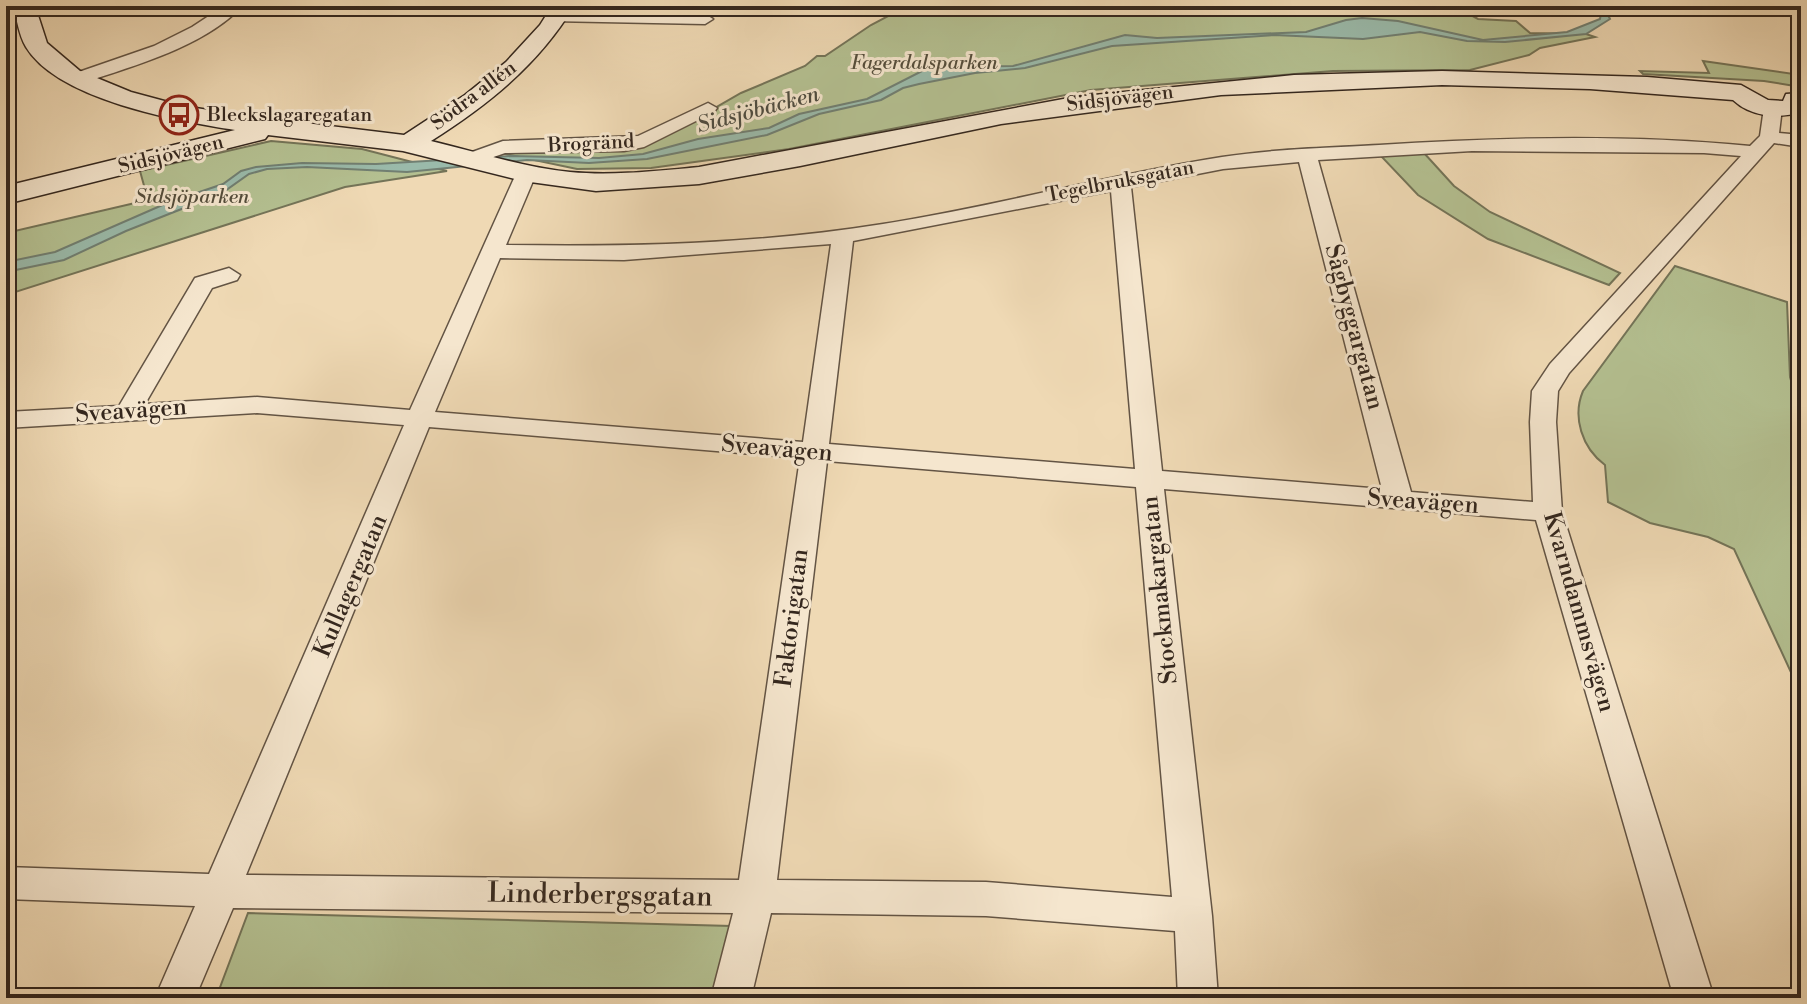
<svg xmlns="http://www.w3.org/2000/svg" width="1807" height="1004" font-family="'Libre Bodoni',serif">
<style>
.green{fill:#b4c091;stroke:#747458;stroke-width:2}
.water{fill:#9abaaa;stroke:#717f72;stroke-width:2}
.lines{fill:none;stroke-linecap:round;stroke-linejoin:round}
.street-casing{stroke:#635444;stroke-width:3}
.secondary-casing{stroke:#34271e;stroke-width:3}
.street{fill:#f5e6ce;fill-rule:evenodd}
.secondary{fill:#f5e6ce;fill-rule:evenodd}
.labels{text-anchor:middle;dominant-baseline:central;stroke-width:6;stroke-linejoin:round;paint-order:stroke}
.far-park-label{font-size:20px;font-style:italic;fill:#544d3b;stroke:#f5e6ce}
.far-street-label{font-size:20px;fill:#34271e;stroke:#f5e6ce}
.far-poi-label{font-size:20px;fill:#34271e;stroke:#f5e6ce;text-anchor:start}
.far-water-label{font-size:22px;font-style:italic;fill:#4e4c41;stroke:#f5e6ce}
.street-label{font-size:24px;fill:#34271e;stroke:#f5e6ce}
.near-street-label{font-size:28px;fill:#34271e;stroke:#f5e6ce}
</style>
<rect width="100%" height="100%" fill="#efd9b4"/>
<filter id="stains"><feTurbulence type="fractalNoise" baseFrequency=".0025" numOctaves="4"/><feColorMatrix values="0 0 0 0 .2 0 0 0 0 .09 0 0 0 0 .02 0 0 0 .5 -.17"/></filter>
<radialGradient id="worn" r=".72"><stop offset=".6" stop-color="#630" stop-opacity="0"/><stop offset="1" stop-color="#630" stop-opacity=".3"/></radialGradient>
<path class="green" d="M907,6H1454L1478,19L1516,21L1530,33L1586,34L1595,37L1540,48L1529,55L1470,70L1333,71L1091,90L789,149L651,168L577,169L501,153L673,132L741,93L805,66L817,56H825L871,25Z
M1703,61L1801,75V87L1764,81L1643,74L1640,71L1709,73Z
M271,141L362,149L447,171L345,187L6,295V233L148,200L140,171Z
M1424,153L1454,186L1490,212L1620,273L1609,285L1488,239L1418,195L1380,155Z
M1675,266L1787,302L1790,377L1801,414V694L1734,549L1708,537L1650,523L1608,502L1605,465C1582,448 1572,417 1583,391Z
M248,913L731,926L712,998H216Z"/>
<path class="water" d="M1589,6H1608L1605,9L1610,19L1586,34L1505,42L1467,41L1420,32L1363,39L1274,35L1112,46L1025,68L975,73L919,84L903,88L881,100L819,114L767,135L647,159L589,163L527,160L407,172L307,167L267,169L249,174L222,193L126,231L64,260L6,272V262L55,252L167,203L223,184L241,171L256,167L302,163L376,164L511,156L599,158L643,154L698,139L769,128L799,114L867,99L922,71L941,67L1013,66L1125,35L1157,38L1306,32L1346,20L1362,18L1398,21L1483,40L1567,32L1600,19L1601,13Z"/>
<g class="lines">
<defs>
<path id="street" d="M224,6H242C207,45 134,66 85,82H73L70,78L73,74L154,46L192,27Z
M309,6H388L380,11H317Z
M556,13L705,14L713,19L705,24L550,21V15Z
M708,103L717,108L714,112L644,147L624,151L505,153L468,166L458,160L461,156L503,141L638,136Z
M1773,103L1782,108L1779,133L1801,135V147L1774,143L1569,373L1558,391L1556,422L1562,512L1714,998H1674L1536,520L1164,489L1212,916L1218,998H1178L1175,931L986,916L771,913L751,998H711L733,913L233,908L195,998H155L195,906L6,899V867L209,874L404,425L257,413L6,428V412L119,406L195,278L229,268L240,275L237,280L212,288L145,404L257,397L410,410L516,174L526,168L536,174L506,245C632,247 758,244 883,224C997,206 1108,175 1222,157C1274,149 1327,148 1379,145C1502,137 1628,134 1750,146L1760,136L1764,108ZM1472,151L1704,153L1741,156L1550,364L1532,391L1530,422L1533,502L1411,492L1318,160ZM1299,162L1382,489L1162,471L1131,187L1223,169ZM1111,191L1135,469L829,444L853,241ZM831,244L803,442L435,412L500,258L624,260ZM429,427L800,458L739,880L246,875ZM827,461L1136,487L1172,897L986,882L777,880Z"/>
<path id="secondary" d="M13,6H35L47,43L80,71L131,92L183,106L247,116L404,135L465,95L506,62L540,25L552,6H574C538,65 489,104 431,141C477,152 523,167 570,172C612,176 656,171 699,167L1074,97L1294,75L1442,71L1647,77L1741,85L1768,100L1783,101L1786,94L1801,93V112C1778,119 1751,117 1733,100L1590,89L1442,85L1221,95L1001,124L800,166L699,184L596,191L523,181L403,151L268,135L265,139L6,204V186L235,130C178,121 58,100 26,47C19,36 17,19 13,6Z"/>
</defs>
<use href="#street" class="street-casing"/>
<use href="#secondary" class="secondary-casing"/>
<use href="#street" class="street"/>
<use href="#secondary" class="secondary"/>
</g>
<defs>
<symbol id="bus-ring" viewBox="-11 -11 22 22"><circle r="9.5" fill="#f5e6ce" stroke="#8f2418" stroke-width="1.5"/><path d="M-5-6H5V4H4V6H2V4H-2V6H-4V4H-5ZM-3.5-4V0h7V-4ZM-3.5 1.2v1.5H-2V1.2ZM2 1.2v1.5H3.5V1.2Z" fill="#8f2418"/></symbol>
</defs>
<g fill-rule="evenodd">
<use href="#bus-ring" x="157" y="93" width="44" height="44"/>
</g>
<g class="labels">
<g class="far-park-label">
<text x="924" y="63">Fagerdalsparken</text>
<text x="192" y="197">Sidsjöparken</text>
</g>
<g class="far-street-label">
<text transform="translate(474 96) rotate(-37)">Södra allén</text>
<text transform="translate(1120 99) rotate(-7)">Sidsjövägen</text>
<text transform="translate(591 144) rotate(-3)">Brogränd</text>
<text transform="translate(171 155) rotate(-14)">Sidsjövägen</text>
<text transform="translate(1120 182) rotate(-11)">Tegelbruksgatan</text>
</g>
<g class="far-poi-label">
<text x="207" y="115">Bleckslagaregatan</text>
</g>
<g class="far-water-label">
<text transform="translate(758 110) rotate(-15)">Sidsjöbäcken</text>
</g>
<g class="street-label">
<text transform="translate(1354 327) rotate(75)">Sågbyggargatan</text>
<text transform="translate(131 411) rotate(-4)">Sveavägen</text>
<text transform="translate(777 449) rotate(5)">Sveavägen</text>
<text transform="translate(1423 502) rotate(4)">Sveavägen</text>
<text transform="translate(351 586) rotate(-67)">Kullagergatan</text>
<text transform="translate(1160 590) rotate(-96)">Stockmakargatan</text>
<text transform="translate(1579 612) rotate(74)">Kvarndammsvägen</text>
<text transform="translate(792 618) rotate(-83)">Faktorigatan</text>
</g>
<g class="near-street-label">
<text transform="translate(600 895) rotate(1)">Linderbergsgatan</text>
</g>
</g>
<rect width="1807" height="1004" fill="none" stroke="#efd9b4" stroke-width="32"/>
<rect x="8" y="8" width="1791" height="988" fill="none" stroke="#34271e" stroke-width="4"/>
<rect x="16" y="16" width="1775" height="972" fill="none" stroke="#34271e" stroke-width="2"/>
<rect width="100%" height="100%" filter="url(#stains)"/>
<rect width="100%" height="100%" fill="url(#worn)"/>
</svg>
